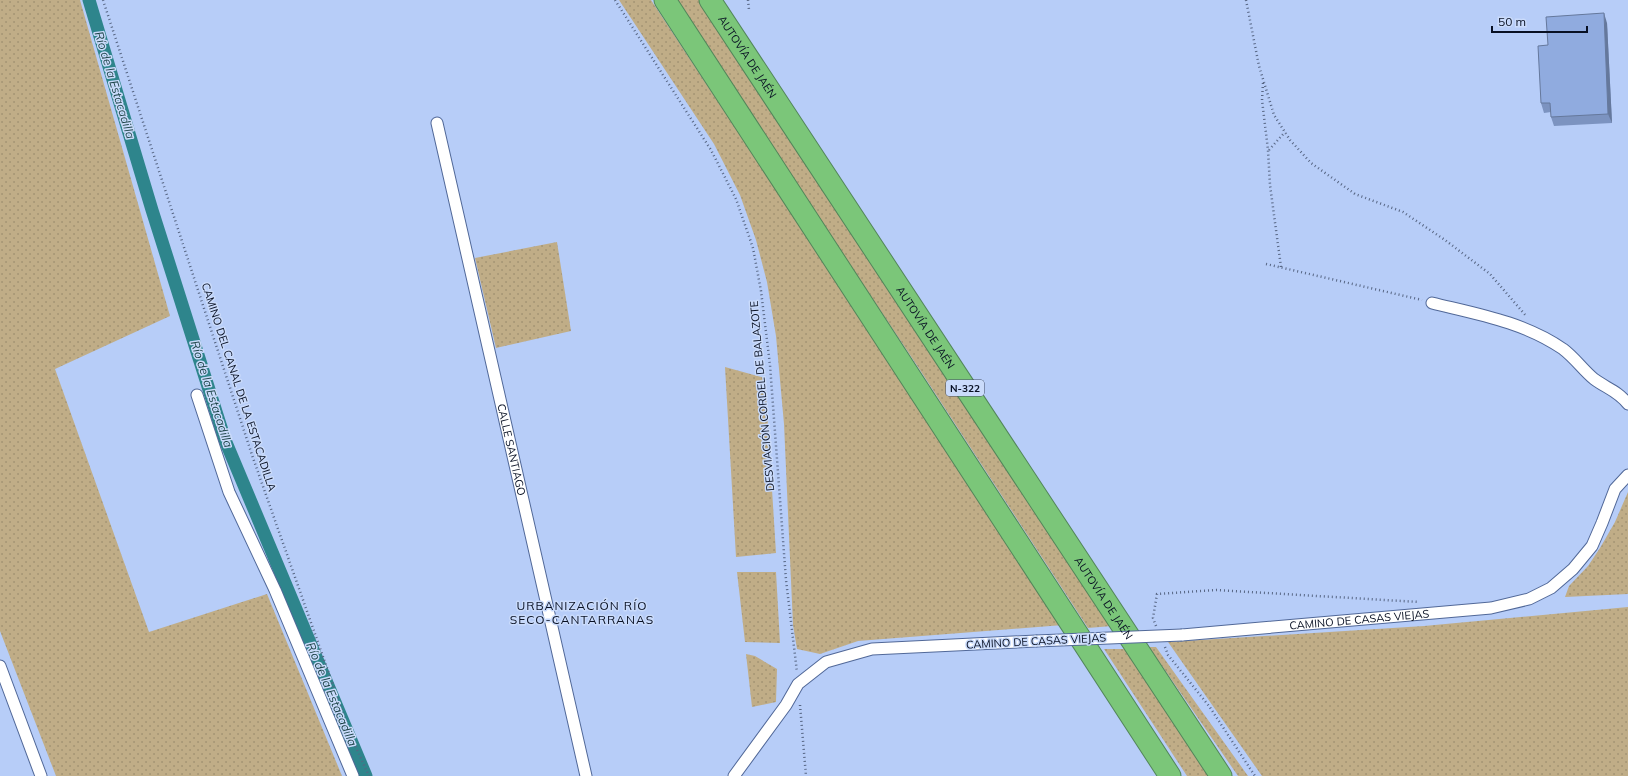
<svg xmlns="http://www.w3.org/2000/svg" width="1628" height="776" font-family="Mulish,sans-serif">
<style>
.grass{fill:url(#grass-dots)}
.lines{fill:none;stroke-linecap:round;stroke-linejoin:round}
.canal{stroke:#2e858c;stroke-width:13}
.minor-casing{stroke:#516898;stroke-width:13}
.motorway-casing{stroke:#53865b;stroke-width:23}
.path{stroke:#576684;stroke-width:2.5;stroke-dasharray:1 3;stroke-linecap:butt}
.minor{stroke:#fff;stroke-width:11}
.motorway{stroke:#7bc679;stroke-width:21}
.minor-bridge-casing{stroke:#516898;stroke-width:13;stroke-linecap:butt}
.minor-bridge{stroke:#fff;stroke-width:11}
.wall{fill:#7c93c0}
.shaded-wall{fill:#65789c}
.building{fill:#90abdf;stroke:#65789c}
.labels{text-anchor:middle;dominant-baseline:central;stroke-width:3;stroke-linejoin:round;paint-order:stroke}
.shield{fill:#cadbfb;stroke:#424d64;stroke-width:1}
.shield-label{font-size:10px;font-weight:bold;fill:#081023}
.street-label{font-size:11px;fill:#081023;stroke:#cadbfb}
.water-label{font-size:12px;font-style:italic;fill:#1c4347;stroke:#cadbfb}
.neighbourhood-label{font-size:12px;letter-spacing:1px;fill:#081023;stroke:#cadbfb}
</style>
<defs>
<pattern id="grass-dots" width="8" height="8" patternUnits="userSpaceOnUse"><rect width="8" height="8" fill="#c0ad87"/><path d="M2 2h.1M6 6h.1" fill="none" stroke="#a49474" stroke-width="1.8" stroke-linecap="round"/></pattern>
</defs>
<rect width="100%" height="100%" fill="#b7cdf8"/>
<path class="grass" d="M0,0H80L170,316L55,369L149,632L267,594L342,776H56L0,631Z
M619,0H651L1063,625L858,641L820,654L797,649L793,625L784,424L776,336L767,282L756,240L740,195L714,144Z
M674,0H701L1112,626L1088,628L918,367Z
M557,242L571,331L496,348L475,258Z
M725,367L765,378L776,553L736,557Z
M1628,492V594L1565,597L1569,586L1588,566L1600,548L1615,522Z
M737,572H776L780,643L745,642Z
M1628,607V776H1262L1168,642L1424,626Z
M1149,647H1156L1248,776H1238Z
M1104,649H1128L1212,776H1187Z
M746,654L755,656L777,669L776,702L752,707Z"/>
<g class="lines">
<path class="canal" d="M89,0L152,210L225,440L366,776"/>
<defs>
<g id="minor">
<path id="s1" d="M437,123L586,776"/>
<path d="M1432,303C1477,314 1524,322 1563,349C1575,358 1583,370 1594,379C1606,388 1618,391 1628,404"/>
<path d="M197,395L229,492L275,590L353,776"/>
<path id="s2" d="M1182,635L1491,608L1529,599L1551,588L1573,569L1592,546L1602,523L1615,489L1628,475"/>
<path d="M0,666L41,776"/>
<path d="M734,776L786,705L798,684L826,662L872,649L1036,641"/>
</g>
<g id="motorway">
<path d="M665,0L1170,776"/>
<path id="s3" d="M710,0L1221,776"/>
</g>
</defs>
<use href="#minor" class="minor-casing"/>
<use href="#motorway" class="motorway-casing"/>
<path class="path" d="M103,0L253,458L352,739L369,776
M615,0L711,150L736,199L753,248L761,291L770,365L786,580L797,672
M748,0L749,10
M1246,0L1259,66L1274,115L1290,140L1311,163L1355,194L1403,212L1445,240L1490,274L1527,317
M1263,83L1262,100L1268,150L1270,185L1281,267
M1269,150L1285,132
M1266,264L1422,300
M1156,626L1153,618L1157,594L1216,590L1419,602
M1165,647L1168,655L1209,706L1255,776
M800,705L806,776"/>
<use href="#minor" class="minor"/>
<use href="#motorway" class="motorway"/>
<defs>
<path id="minor-bridge" d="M1036,641L1182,635"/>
</defs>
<use href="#minor-bridge" class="minor-bridge-casing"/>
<use href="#minor-bridge" class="minor-bridge"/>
</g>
<path class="wall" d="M1607,23L1612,123L1554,126L1551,117V112L1544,113L1541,103Z"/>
<path class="shaded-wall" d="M1604,13L1607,23L1612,123L1608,114Z"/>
<path class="building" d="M1604,13L1608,114L1551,117L1550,103H1541L1538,46L1548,45L1546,17Z"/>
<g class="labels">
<rect class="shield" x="946" y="380" width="38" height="16" rx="3"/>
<g class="shield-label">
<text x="965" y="388">N-322</text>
</g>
<g class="street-label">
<text stroke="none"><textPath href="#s3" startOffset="68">AUTOVÍA DE JAÉN</textPath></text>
<text stroke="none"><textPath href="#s3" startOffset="392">AUTOVÍA DE JAÉN</textPath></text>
<text transform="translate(239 387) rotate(72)">CAMINO DEL CANAL DE LA ESTACADILLA</text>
<text transform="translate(762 396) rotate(-95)">DESVIACIÓN CORDEL DE BALAZOTE</text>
<text stroke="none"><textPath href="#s1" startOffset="335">CALLE SANTIAGO</textPath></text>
<text stroke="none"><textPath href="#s3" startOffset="716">AUTOVÍA DE JAÉN</textPath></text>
<text stroke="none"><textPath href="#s2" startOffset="178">CAMINO DE CASAS VIEJAS</textPath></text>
<text transform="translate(1036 641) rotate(-3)">CAMINO DE CASAS VIEJAS</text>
</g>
<g class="water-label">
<text transform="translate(115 85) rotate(73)">Río de la Estacadilla</text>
<text transform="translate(212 394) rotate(72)">Río de la Estacadilla</text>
<text transform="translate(332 694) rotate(67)">Río de la Estacadilla</text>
</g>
<g class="neighbourhood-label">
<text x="582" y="605">URBANIZACIÓN RÍO<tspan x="582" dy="14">SECO-CANTARRANAS</tspan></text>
</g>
</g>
<path d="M1492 26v6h95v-6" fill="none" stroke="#081023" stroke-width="2"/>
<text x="1498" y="26" font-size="12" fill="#081023" stroke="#cadbfb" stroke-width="3" paint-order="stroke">50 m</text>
</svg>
